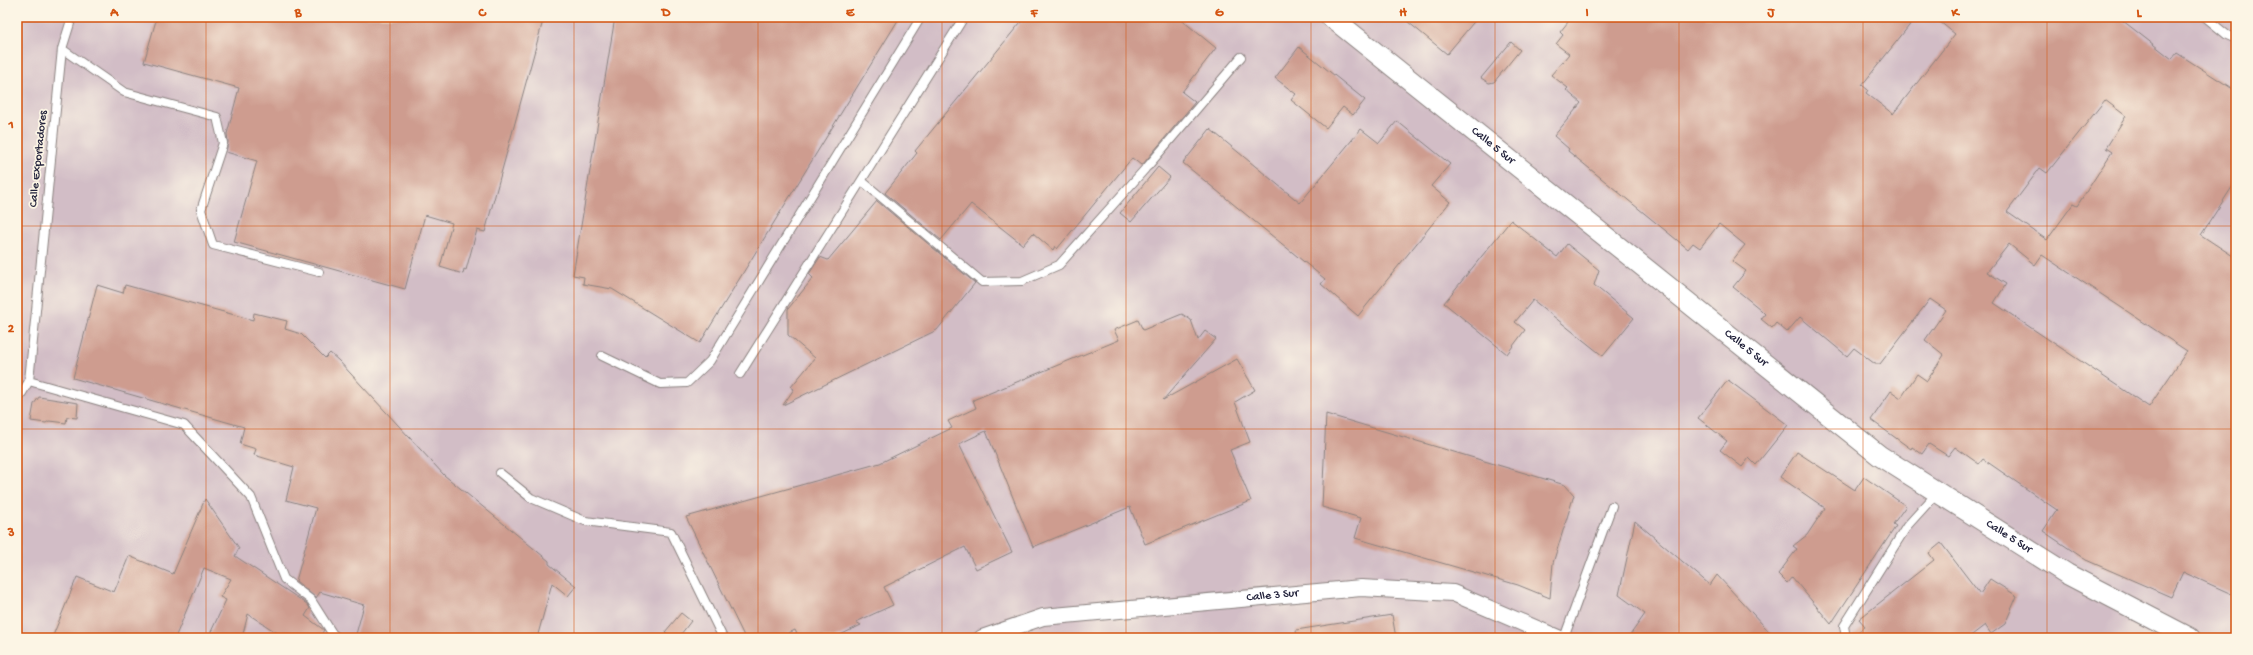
<svg xmlns="http://www.w3.org/2000/svg" width="2253" height="655" font-family="'Gochi Hand',sans-serif">
<style>
.industrial{fill:#d2bdc6}
.building{fill:#ce9c8f;fill-rule:evenodd}
.lines{fill:none;stroke-linecap:round;stroke-linejoin:round}
.service-casing{stroke:#8a817f;stroke-width:10}
.minor-casing{stroke:#8a817f;stroke-width:18}
.tertiary-casing{stroke:#8a817f;stroke-width:22}
.service{stroke:#fff;stroke-width:8}
.minor{stroke:#fff;stroke-width:16}
.tertiary{stroke:#fff;stroke-width:20}
.grid{fill:none;stroke:#d45411;stroke-width:1;stroke-opacity:0.55}
.labels{text-anchor:middle;dominant-baseline:central;stroke-width:3.5;stroke-linejoin:round;paint-order:stroke}
.street-label{font-size:12px;fill:#22223b;stroke:#fcf5e5}
.neatline{fill:none;stroke:#d45411;stroke-width:1.5}
.grid-label{font-size:13px;text-anchor:middle;font-weight:bold;fill:#d45411}
</style>
<rect width="100%" height="100%" fill="#fcf5e5"/>
<filter id="ink" filterUnits="userSpaceOnUse"><feTurbulence type="fractalNoise" baseFrequency=".025" numOctaves="2"/><feDisplacementMap in="SourceGraphic" scale="8" xChannelSelector="R" yChannelSelector="G"/><feConvolveMatrix kernelMatrix="1 2 1 2 8 2 1 2 1" color-interpolation-filters="sRGB"/></filter>
<filter id="wash" filterUnits="userSpaceOnUse"><feTurbulence type="fractalNoise" baseFrequency=".012" numOctaves="4" result="noise"/><feDisplacementMap in="SourceGraphic" scale="16" xChannelSelector="R" yChannelSelector="G"/><feGaussianBlur stdDeviation="0.9" result="paint"/><feColorMatrix in="noise" values="0 0 0 0 0 0 0 0 0 0 0 0 0 0 0 0 0 1.4 0 .05"/><feComposite in="paint" operator="in"/></filter>
<g filter="url(#wash)">
<rect width="100%" height="100%" fill="#f3e0c3"/>
<path class="industrial" d="M17,17H2236V638H17Z"/>
<g id="blocks">
<path class="building" d="M157,17H544L485,232L477,230L466,270L464,269L463,274L440,267L452,223L425,215L405,289L234,242L257,161L226,152L228,142L227,134L239,88L144,62Z
M615,17H900L700,343L612,289L583,284L584,277L573,275Z
M1025,17H1178L1216,48L1182,92L1195,102L1143,164L1141,165L1132,158L1057,249L1055,246L1053,250L1033,233L1023,245L971,204L941,240L885,193L917,153L915,151Z
M1402,17H1478L1447,54Z
M1572,17H1916L1862,85L1868,90L1866,93L1893,114L1955,34L1934,17H2118L2172,59L2177,53L2236,91V181L2201,235L2236,258V596L2183,572L2171,597L2086,560L2043,531L2057,510L1983,459L1979,464L1955,447L1948,456L1929,444L1922,454L1912,447L1911,449L1871,420L1891,391L1901,398L1917,374L1927,381L1944,355L1925,340L1946,310L1930,299L1880,364H1875L1854,348L1847,356L1800,317L1787,332L1776,323L1772,328L1761,319L1765,314L1760,309L1733,287L1746,271L1732,261L1745,245L1719,224L1700,248L1693,243L1688,249L1568,151L1569,149L1554,136L1581,103L1566,90L1568,88L1551,75L1569,54L1556,44L1563,35L1560,32ZM2105,100L2126,116L2106,148L2112,152L2077,206L2073,204L2047,240L2007,212L2040,168L2047,173ZM2009,244L2035,265L2042,255L2187,351L2149,407L1994,303L2006,284L1987,272Z
M1511,42L1520,50L1494,82L1489,83L1481,78Z
M1299,47L1365,100L1353,115L1343,107L1326,128L1291,100L1296,94L1275,78Z
M1397,121L1450,164L1431,186L1450,202L1358,316L1321,284L1325,279L1183,163L1210,129L1300,203L1361,129L1379,143Z
M1158,167L1170,177L1131,222L1120,213Z
M877,201L975,283L937,330L783,405L794,389L791,387L815,358L788,335V309L813,278L809,274L820,257L828,260Z
M1511,220L1557,257L1567,244L1599,270L1594,285L1634,318L1603,356L1533,300L1515,322L1525,330L1507,354L1444,303Z
M97,285L123,293L125,285L253,320L254,313L287,321L285,329L301,334L325,358L330,353L339,361L444,475L549,561V564L576,586L568,596L552,583L537,638H355L364,605L320,592L316,598L296,581L316,508L286,500L294,467L254,455L256,449L240,444L244,427L73,378Z
M1182,314L1191,320L1198,340L1205,331L1216,339L1163,400L1237,359L1255,390L1235,402L1250,442L1230,450L1251,501L1145,544L1130,507L1033,547L986,431L959,444L1012,552L976,569L965,547L884,587L893,605L856,622L861,625L834,638H799L795,630L778,638H745L686,517L880,463L952,428L948,421L976,408L973,400L1119,340L1114,330L1138,320L1143,330Z
M1728,380L1788,425L1756,465L1749,458L1742,467L1720,450L1727,441L1698,418Z
M39,397L78,403L77,418L67,417L66,423L49,421L46,423L31,421L34,404Z
M1326,414L1565,485L1574,495L1553,563L1550,598L1518,585L1355,538L1361,518L1322,507Z
M1797,452L1855,490L1864,477L1906,506L1893,524L1896,526L1831,624L1792,577L1787,583L1778,574L1797,549L1793,546L1807,535L1825,508L1780,477Z
M205,499L239,548L235,556L307,604L310,608L305,616L324,630L319,638H285L248,614L242,638H208L226,600L220,597L231,579L204,568L175,638H52L77,577L114,592L129,556L173,574Z
M1635,521L1710,585L1717,575L1775,638H1628L1645,614L1619,595Z
M1941,543L1980,594L1990,579L2017,596L2005,624L1991,634L1985,625L1968,638H1851L1865,626L1859,619L1934,560L1929,553Z
M681,613L691,621L678,638H673L665,632Z
M1392,615L1396,638H1297L1296,630Z"/>
</g>
</g>
<g filter="url(#ink)">
<use href="#blocks" fill-opacity="0" stroke="#8a817f" stroke-width="1"/>
<g class="lines">
<defs>
<path id="service" d="M2205,17L2227,35L2236,39
M62,49L124,92L217,117L223,143L201,210L213,245L319,272
M1148,166L1241,57
M862,181L982,282L1022,281L1059,265L1145,169
M602,356L660,384L687,383L710,361L921,17
M740,374L964,17
M29,381L184,425L251,497L284,579L311,600L332,633L338,638
M17,397L22,393L29,381L62,49L72,17
M500,473L531,498L585,521L671,532L723,638
M1564,638L1612,506
M1846,638L1844,626L1907,526L1937,493"/>
<g id="minor">
<path id="s1" d="M982,638L1043,617L1361,588L1453,593L1558,638"/>
</g>
<g id="tertiary">
<path id="s2" d="M1331,17L1880,456L2067,574L2190,638"/>
</g>
</defs>
<use href="#service" class="service-casing"/>
<use href="#minor" class="minor-casing"/>
<use href="#tertiary" class="tertiary-casing"/>
<use href="#service" class="service"/>
<use href="#minor" class="minor"/>
<use href="#tertiary" class="tertiary"/>
</g>
</g>
<path class="grid" d="M206,17V638M390,17V638M574,17V638M758,17V638M942,17V638M1126,17V638M1311,17V638M1495,17V638M1679,17V638M1863,17V638M2047,17V638M17,226H2236M17,429H2236"/>
<g class="labels">
<g class="street-label">
<text stroke="none"><textPath href="#s2" startOffset="207">Calle 5 Sur</textPath></text>
<text transform="translate(39 159) rotate(-84)">Calle Exportadores</text>
<text stroke="none"><textPath href="#s2" startOffset="531">Calle 5 Sur</textPath></text>
<text stroke="none"><textPath href="#s2" startOffset="855">Calle 5 Sur</textPath></text>
<text stroke="none"><textPath href="#s1" startOffset="295">Calle 3 Sur</textPath></text>
</g>
</g>
<rect width="2253" height="655" fill="none" stroke="#fcf5e5" stroke-width="44"/>
<rect x="22" y="22" width="2209" height="611" class="neatline"/>
<g class="grid-label">
<text x="114" y="16">A</text>
<text x="298" y="16">B</text>
<text x="482" y="16">C</text>
<text x="666" y="16">D</text>
<text x="850" y="16">E</text>
<text x="1034" y="16">F</text>
<text x="1219" y="16">G</text>
<text x="1403" y="16">H</text>
<text x="1587" y="16">I</text>
<text x="1771" y="16">J</text>
<text x="1955" y="16">K</text>
<text x="2139" y="16">L</text>
<text x="11" y="128">1</text>
<text x="11" y="332">2</text>
<text x="11" y="536">3</text>
</g>
</svg>
